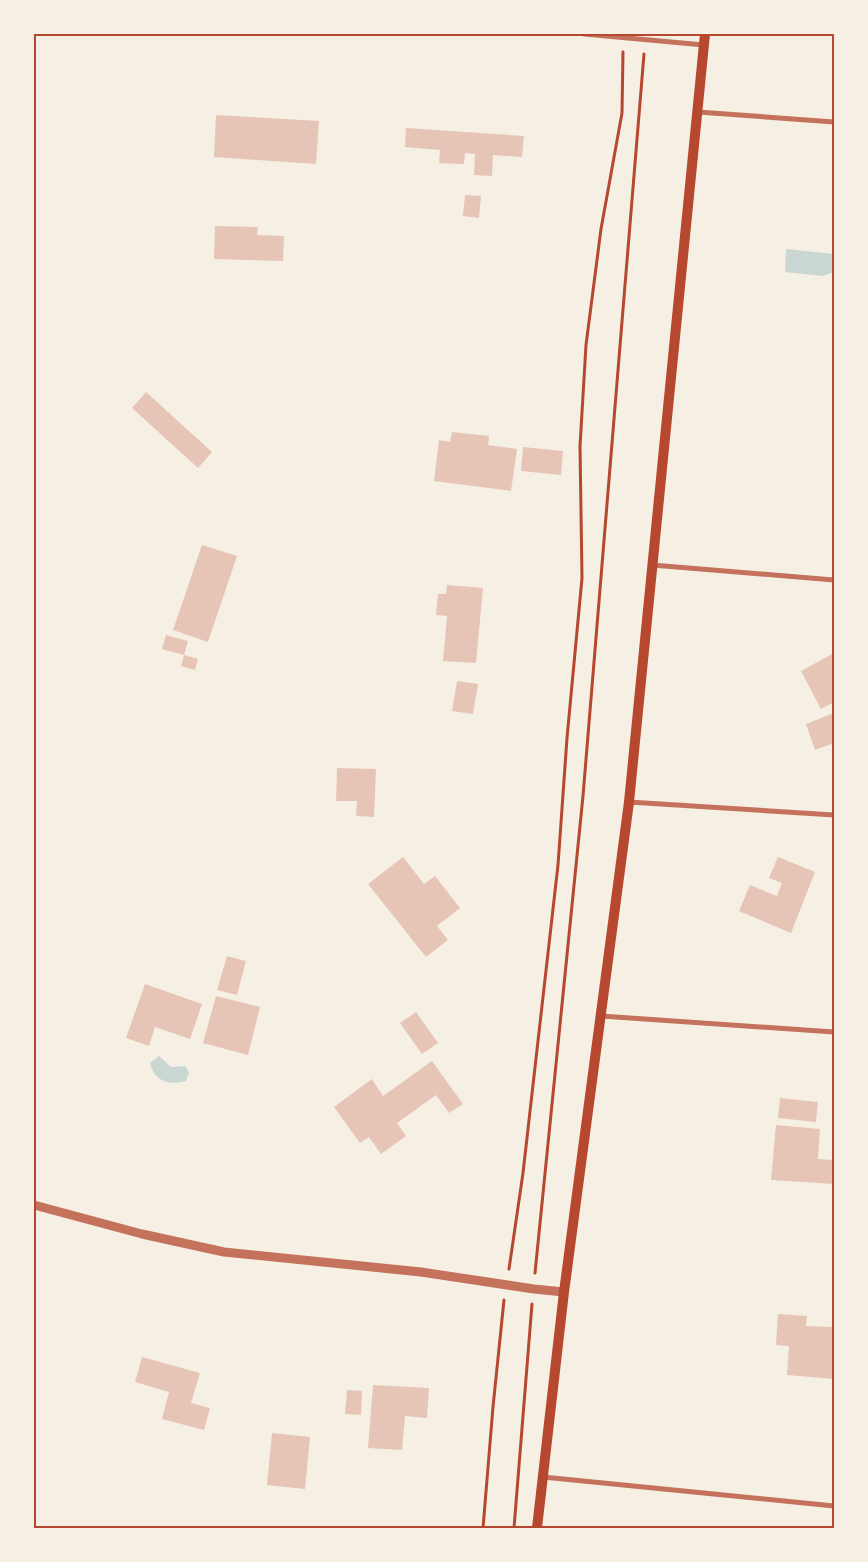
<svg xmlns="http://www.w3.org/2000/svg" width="868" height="1562" font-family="Commissioner,sans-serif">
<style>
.water{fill:#c9d6d2}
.building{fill:#e6c5b7}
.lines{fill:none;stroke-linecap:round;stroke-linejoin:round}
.path{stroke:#b5482f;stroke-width:3}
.minor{stroke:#c5725c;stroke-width:5}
.tertiary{stroke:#c5725c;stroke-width:9}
.secondary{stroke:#b5482f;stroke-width:10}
.neatline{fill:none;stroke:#b5482f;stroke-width:2}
</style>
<rect width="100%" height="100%" fill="#f6efe4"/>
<path class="water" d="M786,249L834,254V272L823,276L785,272Z
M159,1056L171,1067L185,1066L189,1072L186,1081C169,1086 154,1081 150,1063Z"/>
<path class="building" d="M216,115L319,121L316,164L214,157Z
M406,128L524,136L522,157L493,155L492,176L474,175L475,154L465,153L464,164L439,163L440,150L405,147Z
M465,195L481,196L479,218L463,216Z
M215,226L258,227L257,235L284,236L283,261L214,259Z
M146,392L212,452L198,468L132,408Z
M452,432L489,436L488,445L517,449L511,491L434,481L439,440L450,442Z
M523,447L563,451L561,475L521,471Z
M202,545L237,556L208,642L173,630Z
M447,585L483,588L476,663L443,661L447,616L436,615L438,594H446Z
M166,635L188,641L184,655L162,649Z
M834,653V702L821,709L801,671Z
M184,655L198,659L195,670L181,666Z
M457,681L478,684L473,714L452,711Z
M834,713V743L815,750L806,724Z
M337,768L376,769L374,817L356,816L357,801H336Z
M403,857L424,884L435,876L460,908L437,926L448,940L426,957L368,884Z
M778,857L815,872L791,933L739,911L750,885L777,896L782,883L769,878Z
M227,956L246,961L237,995L217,990Z
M145,984L202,1004L190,1039L155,1027L149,1046L126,1038Z
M216,996L260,1007L248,1055L203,1043Z
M416,1012L438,1043L422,1054L400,1023Z
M432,1061L463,1104L449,1113L436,1095L397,1123L406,1136L381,1154L369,1137L360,1143L334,1107L372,1079L383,1096Z
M780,1098L818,1102L816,1122L778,1118Z
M776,1125L820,1129L818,1159L834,1160V1184L771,1180Z
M778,1314L807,1316L806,1326L834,1327V1379L787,1375L789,1346L776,1345Z
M142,1357L200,1373L191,1403L210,1408L204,1430L162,1419L169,1392L135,1382Z
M373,1385L429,1388L427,1418L405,1416L402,1450L368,1448Z
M347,1390L362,1391L361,1415L345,1414Z
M272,1433L310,1437L305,1489L267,1485Z"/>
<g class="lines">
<path class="path" d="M509,1269L523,1173L558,865L567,738L582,578L580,446L586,345L601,229L622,113L623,52
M535,1273L583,796L644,54
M483,1528L493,1407L504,1300
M514,1528L532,1304"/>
<path class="minor" d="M584,34L704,45
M698,112L834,122
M652,565L834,580
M629,802L834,815
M601,1016L834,1032
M543,1477L834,1506"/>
<path class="tertiary" d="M34,1205L142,1234L224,1252L421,1272L534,1289L564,1292"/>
<path class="secondary" d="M537,1528L564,1292L629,802L705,34"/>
</g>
<rect width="868" height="1562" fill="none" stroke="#f6efe4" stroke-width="70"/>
<rect x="35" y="35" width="798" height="1492" class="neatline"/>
</svg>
